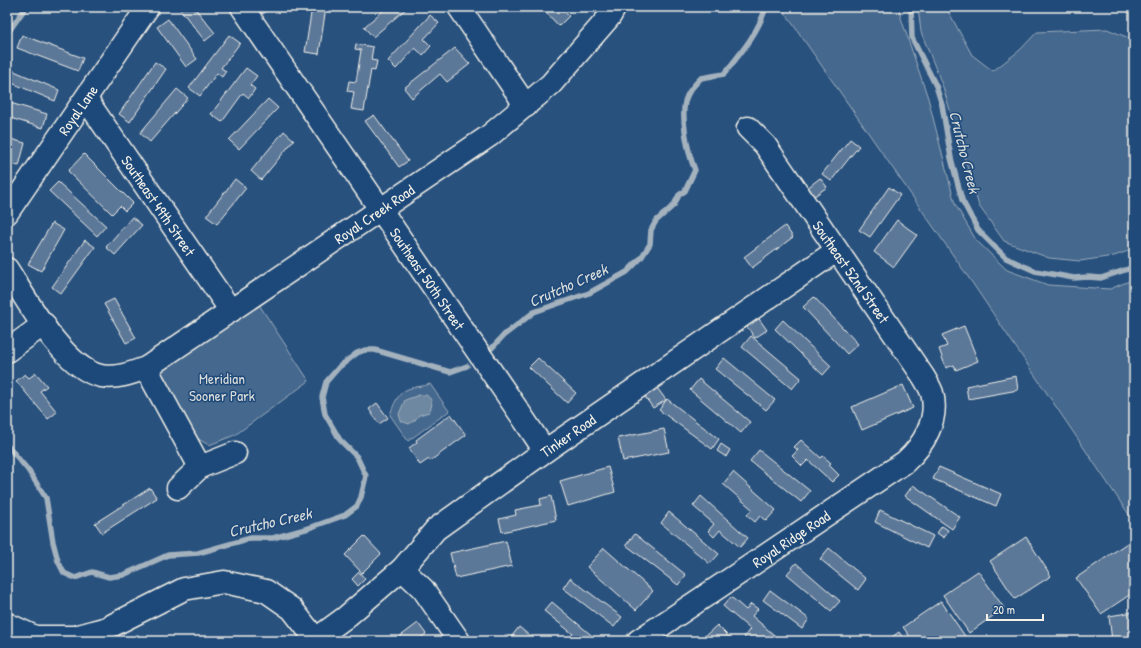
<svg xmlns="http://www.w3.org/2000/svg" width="1141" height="648" font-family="'Patrick Hand',sans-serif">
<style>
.green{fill:#45688e;stroke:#9cacbb}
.water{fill:#6e88a2;stroke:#a4b2be}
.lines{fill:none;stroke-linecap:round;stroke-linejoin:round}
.stream{stroke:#a4b2be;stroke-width:5.5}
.building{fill:#5b7899;stroke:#f4f1e8}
.minor-casing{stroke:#f4f1e8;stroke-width:25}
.minor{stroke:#1f4a7a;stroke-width:22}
.labels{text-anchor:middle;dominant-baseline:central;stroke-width:3;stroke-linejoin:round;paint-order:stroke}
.street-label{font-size:15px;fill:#f4f1e8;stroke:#1f4a7a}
.park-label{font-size:15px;fill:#dadcda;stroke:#1f4a7a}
.water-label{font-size:16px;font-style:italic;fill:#d9dcda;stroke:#1f4a7a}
</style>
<rect width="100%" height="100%" fill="#28517e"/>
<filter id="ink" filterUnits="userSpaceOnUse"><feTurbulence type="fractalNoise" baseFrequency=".025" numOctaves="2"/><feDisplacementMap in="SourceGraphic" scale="8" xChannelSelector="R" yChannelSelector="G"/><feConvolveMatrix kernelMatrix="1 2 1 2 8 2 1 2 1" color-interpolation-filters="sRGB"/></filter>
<g filter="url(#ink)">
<path class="green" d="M781,7H899L901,18L928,98L955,204L976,240L1007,270L1048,285L1110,289L1134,279V522L973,284Z
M918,7H946L972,55L993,71L1020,50L1037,32L1107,29L1134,40V249L1114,256L1080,261L1049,258L1004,241L979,206L943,87L921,32Z
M258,303L309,381L235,435L209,445L200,440L192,433L161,378V370Z
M430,384L449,411L408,441L390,415C393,406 398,392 408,389C415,386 423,387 430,384Z"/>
<path class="water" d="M419,395H426C433,399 433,406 429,412L419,415L415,420L409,424L401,421L399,414L405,400Z"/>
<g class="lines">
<path class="stream" d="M911,7L912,38L936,86L942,105L951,158L962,200L978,230L1006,258L1035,271L1074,278L1088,277L1101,278L1134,267
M7,34L26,7
M492,348L504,335L534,312L589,293L627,272L641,258L650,244L651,230L656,221L674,205L679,195L685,191L695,170C688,154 679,112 687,96C690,89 696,83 701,78L724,74C741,53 758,33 766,7
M7,445L28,470L46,498L53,542L58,561L64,573L75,578L92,572L109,577L123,575L168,555L198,553L251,538H273L309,528L345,515L357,506L361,497L366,476L357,457L340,440L325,414L322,397L326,382L339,367L357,353L365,350H375L450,372L467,366"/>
</g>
<path class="building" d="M183,7H194L215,33L205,41L180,9Z
M256,7H271L263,14Z
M312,7H326L319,54L305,52Z
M387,7H408L373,37L364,27Z
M541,7H559L569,16L559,26Z
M430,15L439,23L424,39L431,46L423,55L415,48L396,69L388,61Z
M168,19L197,59L186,67L157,27Z
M22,35L83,58L78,71L17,48Z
M229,35L240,43L221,68L226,71L222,77L217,73L200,96L189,88Z
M356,44L373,47L371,60L377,61L375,71L371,70L364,111L351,109L354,92L347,91L349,81L356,82L361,50L355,49Z
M455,48L470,64L447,82L440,74L412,98L404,88Z
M155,62L166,69L130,122L119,114Z
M7,68L59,90L55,101L7,81Z
M246,68L257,76L250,85L255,89L249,98L243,93L222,122L211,114Z
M177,89L188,98L150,142L140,133Z
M268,99L278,108L239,149L229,140Z
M7,102L47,114L43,128L7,117Z
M374,115L408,161L399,167L365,121Z
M284,131L294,140L261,180L251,171Z
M7,138L25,143L19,166L7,163Z
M850,139L859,146L831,181L822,174Z
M84,154L133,203L125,211L120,206L112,214L68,171Z
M820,178L827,187L813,197L806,189Z
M235,179L246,188L217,224L206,216Z
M58,182L106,226L97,236L49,191Z
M889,187L900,195L870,237L859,230Z
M132,217L142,225L115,255L106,247Z
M897,220L917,235L894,267L874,252Z
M52,223L64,230L41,271L28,264Z
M785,226L793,237L752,268L744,257Z
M85,240L95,247L61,294L52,287Z
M814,297L858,344L847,354L803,307Z
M114,299L136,338L126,343L104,304Z
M757,316L767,330L755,338L745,324Z
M783,320L831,366L823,375L775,329Z
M964,326L978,361L956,370L954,365L946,368L939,349L947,346L942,335Z
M751,336L801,378L792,389L742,347Z
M538,358L576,393L567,403L529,367Z
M724,358L775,400L766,410L715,369Z
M36,373L47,386L40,391L57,412L48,419L16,381L25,374L29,378Z
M1016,376L1018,390L968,399L966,386Z
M699,379L750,422L741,433L690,390Z
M655,385L666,400L653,408L643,394Z
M903,385L913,408L862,430L852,407Z
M667,399L719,439L712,449L659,410Z
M377,403L388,418L379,424L369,409Z
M451,414L466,435L430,461L429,459L420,465L409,448L417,442L416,440Z
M664,429L669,452L623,461L618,438Z
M801,440L821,458L823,456L831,463L829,465L839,475L832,482L808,460L802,466L792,456L798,450L794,447Z
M721,444L730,450L726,457L717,451Z
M759,450L810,491L801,502L750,461Z
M608,467L615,492L568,506L560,481Z
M939,467L1001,494L996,506L933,479Z
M733,472L776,510L766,521L760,516L755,522L747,515L752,509L723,484Z
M913,485L960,517L952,529L905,496Z
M150,488L157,498L102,533L95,523Z
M551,496L556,520L502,532L499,519L516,515L515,510L541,505L540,499Z
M701,496L748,538L740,547L720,530L714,537L708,531L714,524L693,506Z
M880,510L933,536L927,548L875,522Z
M669,512L719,554L710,564L661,523Z
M942,526L948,530L944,538L937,533Z
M635,534L686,575L678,585L626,545Z
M364,536L381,554L362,573L345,555Z
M1026,537L1051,576L1015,599L990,561Z
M506,541L512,566L456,578L450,553Z
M1130,541L1134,547V592L1101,614L1076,578Z
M604,548L653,591L636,610L587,567Z
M829,548L866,579L858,590L820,559Z
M796,563L840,601L831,611L787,574Z
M978,571L1004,608L969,633L943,595Z
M359,572L365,579L358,586L352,579Z
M570,578L622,617L614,627L563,588Z
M770,590L809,619L802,629L763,600Z
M731,597L746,610L751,604L758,609L752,616L781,641H749L744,637L750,629L723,606Z
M941,601L967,639L964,641H913L903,627Z
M552,602L596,639L595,641L568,640L573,634L544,611Z
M1134,612V641H1112L1109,616Z
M418,623L426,634L416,641H394Z
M717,625L733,641H709L704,637Z
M519,627L536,641H508Z
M899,632L905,641H886Z"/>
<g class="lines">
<defs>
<g id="minor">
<path id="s1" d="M242,7L521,415L545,451"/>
<path d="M459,7L526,106"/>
<path id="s2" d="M86,99L231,311"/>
<path id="s3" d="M7,213L148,7"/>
<path id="s4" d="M7,269C27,300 64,369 101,376C117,379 132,373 146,368L489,136L551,84L610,16L615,7"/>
<path d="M7,351L44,324"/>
<path d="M146,368L200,467"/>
<path d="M178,488L200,467L235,453"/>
<path d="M402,569L423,589L459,641"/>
<path d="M7,624L35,637H74L107,628L184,589L224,582L266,591L292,609L317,641"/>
<path id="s5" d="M316,639L346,617L402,569L436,529L545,451L836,251"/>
<path id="s6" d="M638,641L905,462C924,445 939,419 932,393C930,387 926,381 923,376L765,145L748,128"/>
</g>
</defs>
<use href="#minor" class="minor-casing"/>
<use href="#minor" class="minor"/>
</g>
</g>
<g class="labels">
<g class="street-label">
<text stroke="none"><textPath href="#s3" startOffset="125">Royal Lane</textPath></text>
<text stroke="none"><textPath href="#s2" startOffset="129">Southeast 49th Street</textPath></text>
<text stroke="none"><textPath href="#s4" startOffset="467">Royal Creek Road</textPath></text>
<text transform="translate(851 272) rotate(55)">Southeast 52nd Street</text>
<text stroke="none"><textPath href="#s1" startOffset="329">Southeast 50th Street</textPath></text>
<text stroke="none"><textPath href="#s5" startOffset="325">Tinker Road</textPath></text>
<text stroke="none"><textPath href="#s6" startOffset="184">Royal Ridge Road</textPath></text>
</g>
<g class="park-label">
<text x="222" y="378">Meridian<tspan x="222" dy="17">Sooner Park</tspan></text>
</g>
<g class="water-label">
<text transform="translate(965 152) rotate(76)">Crutcho Creek</text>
<text transform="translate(568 285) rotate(-24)">Crutcho Creek</text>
<text transform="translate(270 522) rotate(-13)">Crutcho Creek</text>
</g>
</g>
<rect width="1141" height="648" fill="none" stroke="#1f4a7a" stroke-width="24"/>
<rect x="12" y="12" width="1117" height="624" fill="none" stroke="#f4f1e8" stroke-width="1.5" filter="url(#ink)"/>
<path d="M987 614v6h56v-6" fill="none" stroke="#f4f1e8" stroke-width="2"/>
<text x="993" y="614" font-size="12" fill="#f4f1e8" stroke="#1f4a7a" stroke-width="3" paint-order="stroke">20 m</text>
</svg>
